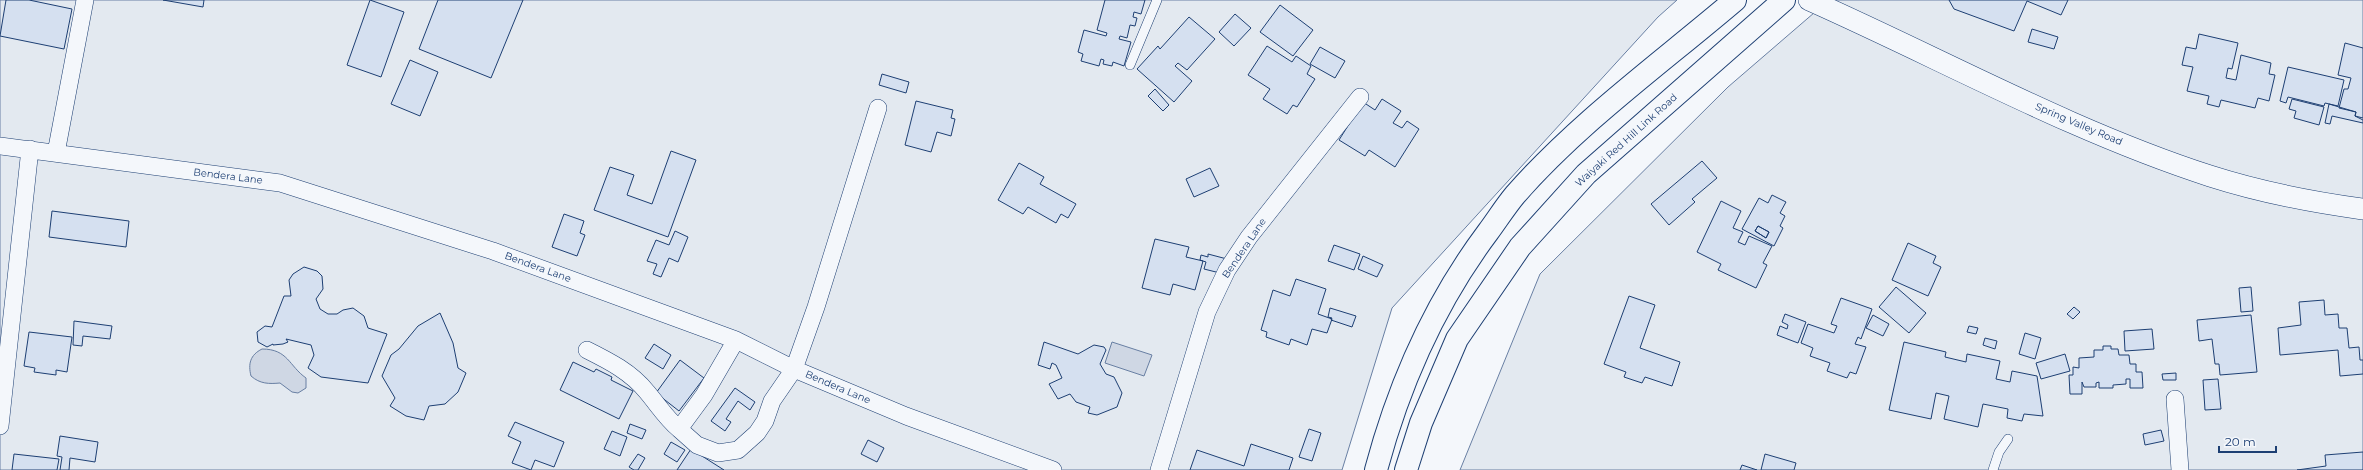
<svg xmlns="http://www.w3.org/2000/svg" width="2363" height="470" font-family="Montserrat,sans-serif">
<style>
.green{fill:#e3e9f0;stroke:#687fa3}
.water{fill:#cfd7e4;stroke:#687fa3}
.building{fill:#d5e0f0;stroke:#1d3f73;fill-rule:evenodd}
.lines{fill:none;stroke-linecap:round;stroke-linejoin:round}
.service-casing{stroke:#1d3f73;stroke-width:10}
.minor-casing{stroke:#1d3f73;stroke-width:18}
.tertiary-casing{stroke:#1d3f73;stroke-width:22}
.secondary-casing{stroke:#1d3f73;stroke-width:24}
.service{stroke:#f4f7fb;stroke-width:9}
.minor{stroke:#f4f7fb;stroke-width:17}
.tertiary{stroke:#f4f7fb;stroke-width:21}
.secondary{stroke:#f4f7fb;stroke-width:22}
.labels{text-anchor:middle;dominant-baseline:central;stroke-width:3;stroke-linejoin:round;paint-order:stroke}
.street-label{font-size:10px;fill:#1d3f73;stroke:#f4f7fb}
</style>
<rect width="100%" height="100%" fill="#f4f7fb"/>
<path class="green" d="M0,0H1677L1658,17L1392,308L1342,470H0Z
M1829,0H2363V470H1460L1540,274L1728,87Z"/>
<path class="water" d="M1112,342L1152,355L1144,376L1105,363Z
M262,349C288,349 289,366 306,378V388L298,393L292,392L280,383C269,384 260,384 251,376C248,364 250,355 262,349Z"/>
<path class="building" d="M6,0H29L72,9L64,49L0,36Z
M163,0H204L203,7Z
M370,0L404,12L381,77L347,65Z
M438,0H523L491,78L419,49Z
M1105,0H1145L1141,14L1134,12L1133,17L1137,18L1135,26L1130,25L1127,38L1120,36L1119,39L1131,42L1124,66L1113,62L1112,66L1103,64L1104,60L1101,59L1099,66L1081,61L1083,54L1078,52L1084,30L1106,36L1107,33L1097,30Z
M1949,0H2068L2061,15L2027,1L2014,31L1954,9Z
M1280,5L1313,30L1293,56L1260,32Z
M1235,14L1251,28L1234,46L1219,32Z
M1189,17L1215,39L1187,70L1178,63L1175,66L1192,81L1174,102L1137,69L1158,46L1160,49Z
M2032,29L2058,37L2054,49L2028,42Z
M2199,34L2238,43L2232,69L2228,68L2226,78L2236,80L2241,55L2271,63L2269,74L2275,75L2269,101L2258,98L2255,108L2221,100L2219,107L2207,104L2209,96L2187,91L2193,67L2182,65L2186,47L2196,49Z
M2345,43L2363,48V118L2355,116L2356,112L2339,108L2344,89H2348L2351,78L2338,75Z
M1267,46L1292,62L1296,56L1311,66L1307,74L1315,79L1297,107L1293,105L1287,114L1263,99L1270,89L1248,75Z
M1320,47L1345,61L1335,78L1310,64Z
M410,60L438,72L420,116L391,104Z
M2288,67L2344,80L2338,106L2325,103L2324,106L2288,97L2286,103L2280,101Z
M882,74L909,82L906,93L879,85Z
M1155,89L1169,105L1163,111L1148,96Z
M1382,99L1401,111L1393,123L1402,128L1407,121L1419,129L1395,167L1369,150L1365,156L1339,140L1363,102L1375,110Z
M2292,99L2324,107L2319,125L2294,118L2296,111L2289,109Z
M916,101L953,110L951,118L955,119L951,136L937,132L931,152L905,145Z
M2329,104L2356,112L2355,116L2363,120V123L2332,116L2330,124L2325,123Z
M671,151L696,160L668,237L594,210L610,167L634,175L627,195L652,204Z
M1702,161L1717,178L1692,199L1695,202L1669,225L1651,204Z
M1019,163L1044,177L1040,184L1076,204L1068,218L1061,214L1056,223L1028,207L1023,214L998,200Z
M1210,168L1219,186L1194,197L1186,179Z
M1772,195L1786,202L1780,213L1785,216L1780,226L1783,228L1774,246L1742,229L1759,198L1768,203ZM1758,226L1769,232L1766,238L1755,231Z
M1721,201L1741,211L1733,228L1743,232L1738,242L1745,245L1749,236L1772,246L1763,263L1767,265L1756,288L1718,270L1721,264L1697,252Z
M52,211L129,221L126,247L49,237Z
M564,214L584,221L580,233L585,235L577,256L552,247Z
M1758,226L1769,232L1766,238L1755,231Z
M675,231L688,237L678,262L669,258L661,277L653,274L657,264L647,261L656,240L669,245Z
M1155,239L1189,247L1186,257L1203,261L1195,290L1173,284L1170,295L1142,288Z
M1908,243L1936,256L1933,263L1941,267L1928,296L1892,280Z
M1334,245L1360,254L1354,270L1328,261Z
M1208,254L1227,259L1224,274L1204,269L1206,262L1200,260L1201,255L1208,257Z
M1363,256L1383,265L1377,277L1358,269Z
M304,267L317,271L322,276L323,289L316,299L320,309L328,314H337L343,310L353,308L364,316L368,328L387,334L368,383L321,377L308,368L314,355L311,345L286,339L288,342L283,344L273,345V344L267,347L258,342L257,332L265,326L272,327L284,296H291L289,280L293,274Z
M1296,279L1326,289L1318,314L1332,319L1327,333L1312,329L1307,345L1291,339L1289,345L1266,337L1267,332L1261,330L1273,290L1290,296Z
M1896,287L1926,313L1909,333L1879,307Z
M2251,287L2253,311L2241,312L2239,288Z
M1629,296L1655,305L1640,348L1680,362L1672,386L1645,377L1642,383L1624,377L1626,372L1604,364Z
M1841,298L1872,309L1861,339L1858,337L1855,344L1866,347L1856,374L1850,372L1847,378L1827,371L1830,363L1810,356L1813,348L1801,343L1808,324L1834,333L1837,326L1831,324Z
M2324,300L2325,315L2338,314L2339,328H2347L2349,348L2359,347L2360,360H2363V374L2340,376L2338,350L2280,355L2278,328L2301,325L2299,302Z
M2074,307L2080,312L2073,319L2067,314Z
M1330,308L1356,316L1352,327L1331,320L1332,318L1328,317Z
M440,313L453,343L458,368L466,373L458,392L445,404L429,406L424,420L406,416L390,406L395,398L382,376L391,355L399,349L418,326Z
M1785,314L1806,322L1798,343L1777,335L1780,326L1787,329L1788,325L1782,322Z
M1873,315L1889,324L1883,336L1866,328Z
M2251,315L2257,372L2220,375L2219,364H2215L2212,339L2199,341L2197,320Z
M74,321L112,326L110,339L83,336L82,346L73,345Z
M1969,326L1978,328L1976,334L1967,332Z
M2152,329L2154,349L2125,351L2124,331Z
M29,332L72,337L67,372L56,370V375L34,372L35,368L24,366Z
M2025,333L2041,338L2035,359L2019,354Z
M1985,338L1997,341L1995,349L1983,345Z
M1044,342L1078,354L1094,345L1104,347L1106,350L1100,364L1106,374L1114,377L1122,393L1117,407L1097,415L1088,413L1090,407L1076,402L1070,394L1058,399L1049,384L1062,378L1056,365L1052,363L1050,369L1038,365Z
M1904,342L1946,352L1945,357L1966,362L1967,354L2000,361L1996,379L2010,382L2012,371L2037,376L2043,416L2024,414L2022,421L2007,418L2008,409L1983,404L1978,427L1944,419L1949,396L1936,393L1931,419L1889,410Z
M654,344L671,355L663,369L645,358Z
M2103,346H2111V349H2118L2119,355H2129L2130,364H2136V372H2142L2143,388H2130V379H2126V384L2113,385V388H2099V382L2096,383V387H2084L2082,382V394H2070L2069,375H2073V367L2079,368V358L2094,357V350H2103Z
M2065,354L2070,371L2041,379L2036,363Z
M680,360L704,378L679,411L656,393Z
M573,362L594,372L596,369L612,377L611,380L633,391L619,419L560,390Z
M2176,373V380H2163L2162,374Z
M2218,379L2221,409L2205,410L2203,380Z
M735,388L755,402L750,410L738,401L726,419L731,422L725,431L711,421Z
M515,422L564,442L554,467L535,460L531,470L512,463L521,442L508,436Z
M630,424L646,430L642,439L627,433Z
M1309,429L1321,433L1312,461L1299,457Z
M2161,430L2164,441L2145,445L2143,434Z
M612,431L627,437L620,456L604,449Z
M60,436L98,442L95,462L70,458L69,470H60L62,457L57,456Z
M868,440L884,448L877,462L861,454Z
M671,442L685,450L677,462L664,454Z
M1251,444L1293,458L1289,470H1190L1197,450L1244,466Z
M691,449L724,470H677Z
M2363,452V470H2297L2326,466L2325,455Z
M14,454L59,459L57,470H12Z
M638,454L645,458L638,470H634L629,467Z
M1765,454L1796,463L1794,470H1761Z
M1742,465L1757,470H1740Z"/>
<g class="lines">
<defs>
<path id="service" d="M1130,65L1157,0
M1993,470L1999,452L2008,439"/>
<path id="minor" d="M0,146L280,183L493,251L736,340L794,369L906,416L1053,470
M56,153L85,0
M587,350C609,361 631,372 647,392C658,405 666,418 679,429L704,395L736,340
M2175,399L2180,470
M0,426L30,149
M679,429L697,445L718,453L738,450L757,433L765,421L772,401L794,369L816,307L878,108
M1159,470L1207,312L1227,270L1249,237L1360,97"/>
<path id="tertiary" d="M1809,0C1942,59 2071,131 2210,176C2260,192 2311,202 2363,209"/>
<path id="secondary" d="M1376,470C1399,384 1434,304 1488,232C1497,220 1505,207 1515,195C1579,122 1661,63 1735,0
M1406,470L1421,423L1457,339L1520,247L1586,174L1784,0"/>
</defs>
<use href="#service" class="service-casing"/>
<use href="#minor" class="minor-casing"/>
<use href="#tertiary" class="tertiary-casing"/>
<use href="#secondary" class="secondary-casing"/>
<use href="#service" class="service"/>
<use href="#minor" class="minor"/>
<use href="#tertiary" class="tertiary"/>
<use href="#secondary" class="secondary"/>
</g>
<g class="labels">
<g class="street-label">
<text transform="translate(2079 124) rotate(23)">Spring Valley Road</text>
<text transform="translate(1626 140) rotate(-42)">Waiyaki Red Hill Link Road</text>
<text transform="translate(228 176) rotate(7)">Bendera Lane</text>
<text transform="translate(1244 248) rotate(-56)">Bendera Lane</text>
<text transform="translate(538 267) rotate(20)">Bendera Lane</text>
<text transform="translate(838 387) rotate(23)">Bendera Lane</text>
</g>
</g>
<path d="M2219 446v6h57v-6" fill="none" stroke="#1d3f73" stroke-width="2"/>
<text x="2225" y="446" font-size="12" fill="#1d3f73" stroke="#f4f7fb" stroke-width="3" paint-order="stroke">20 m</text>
</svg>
